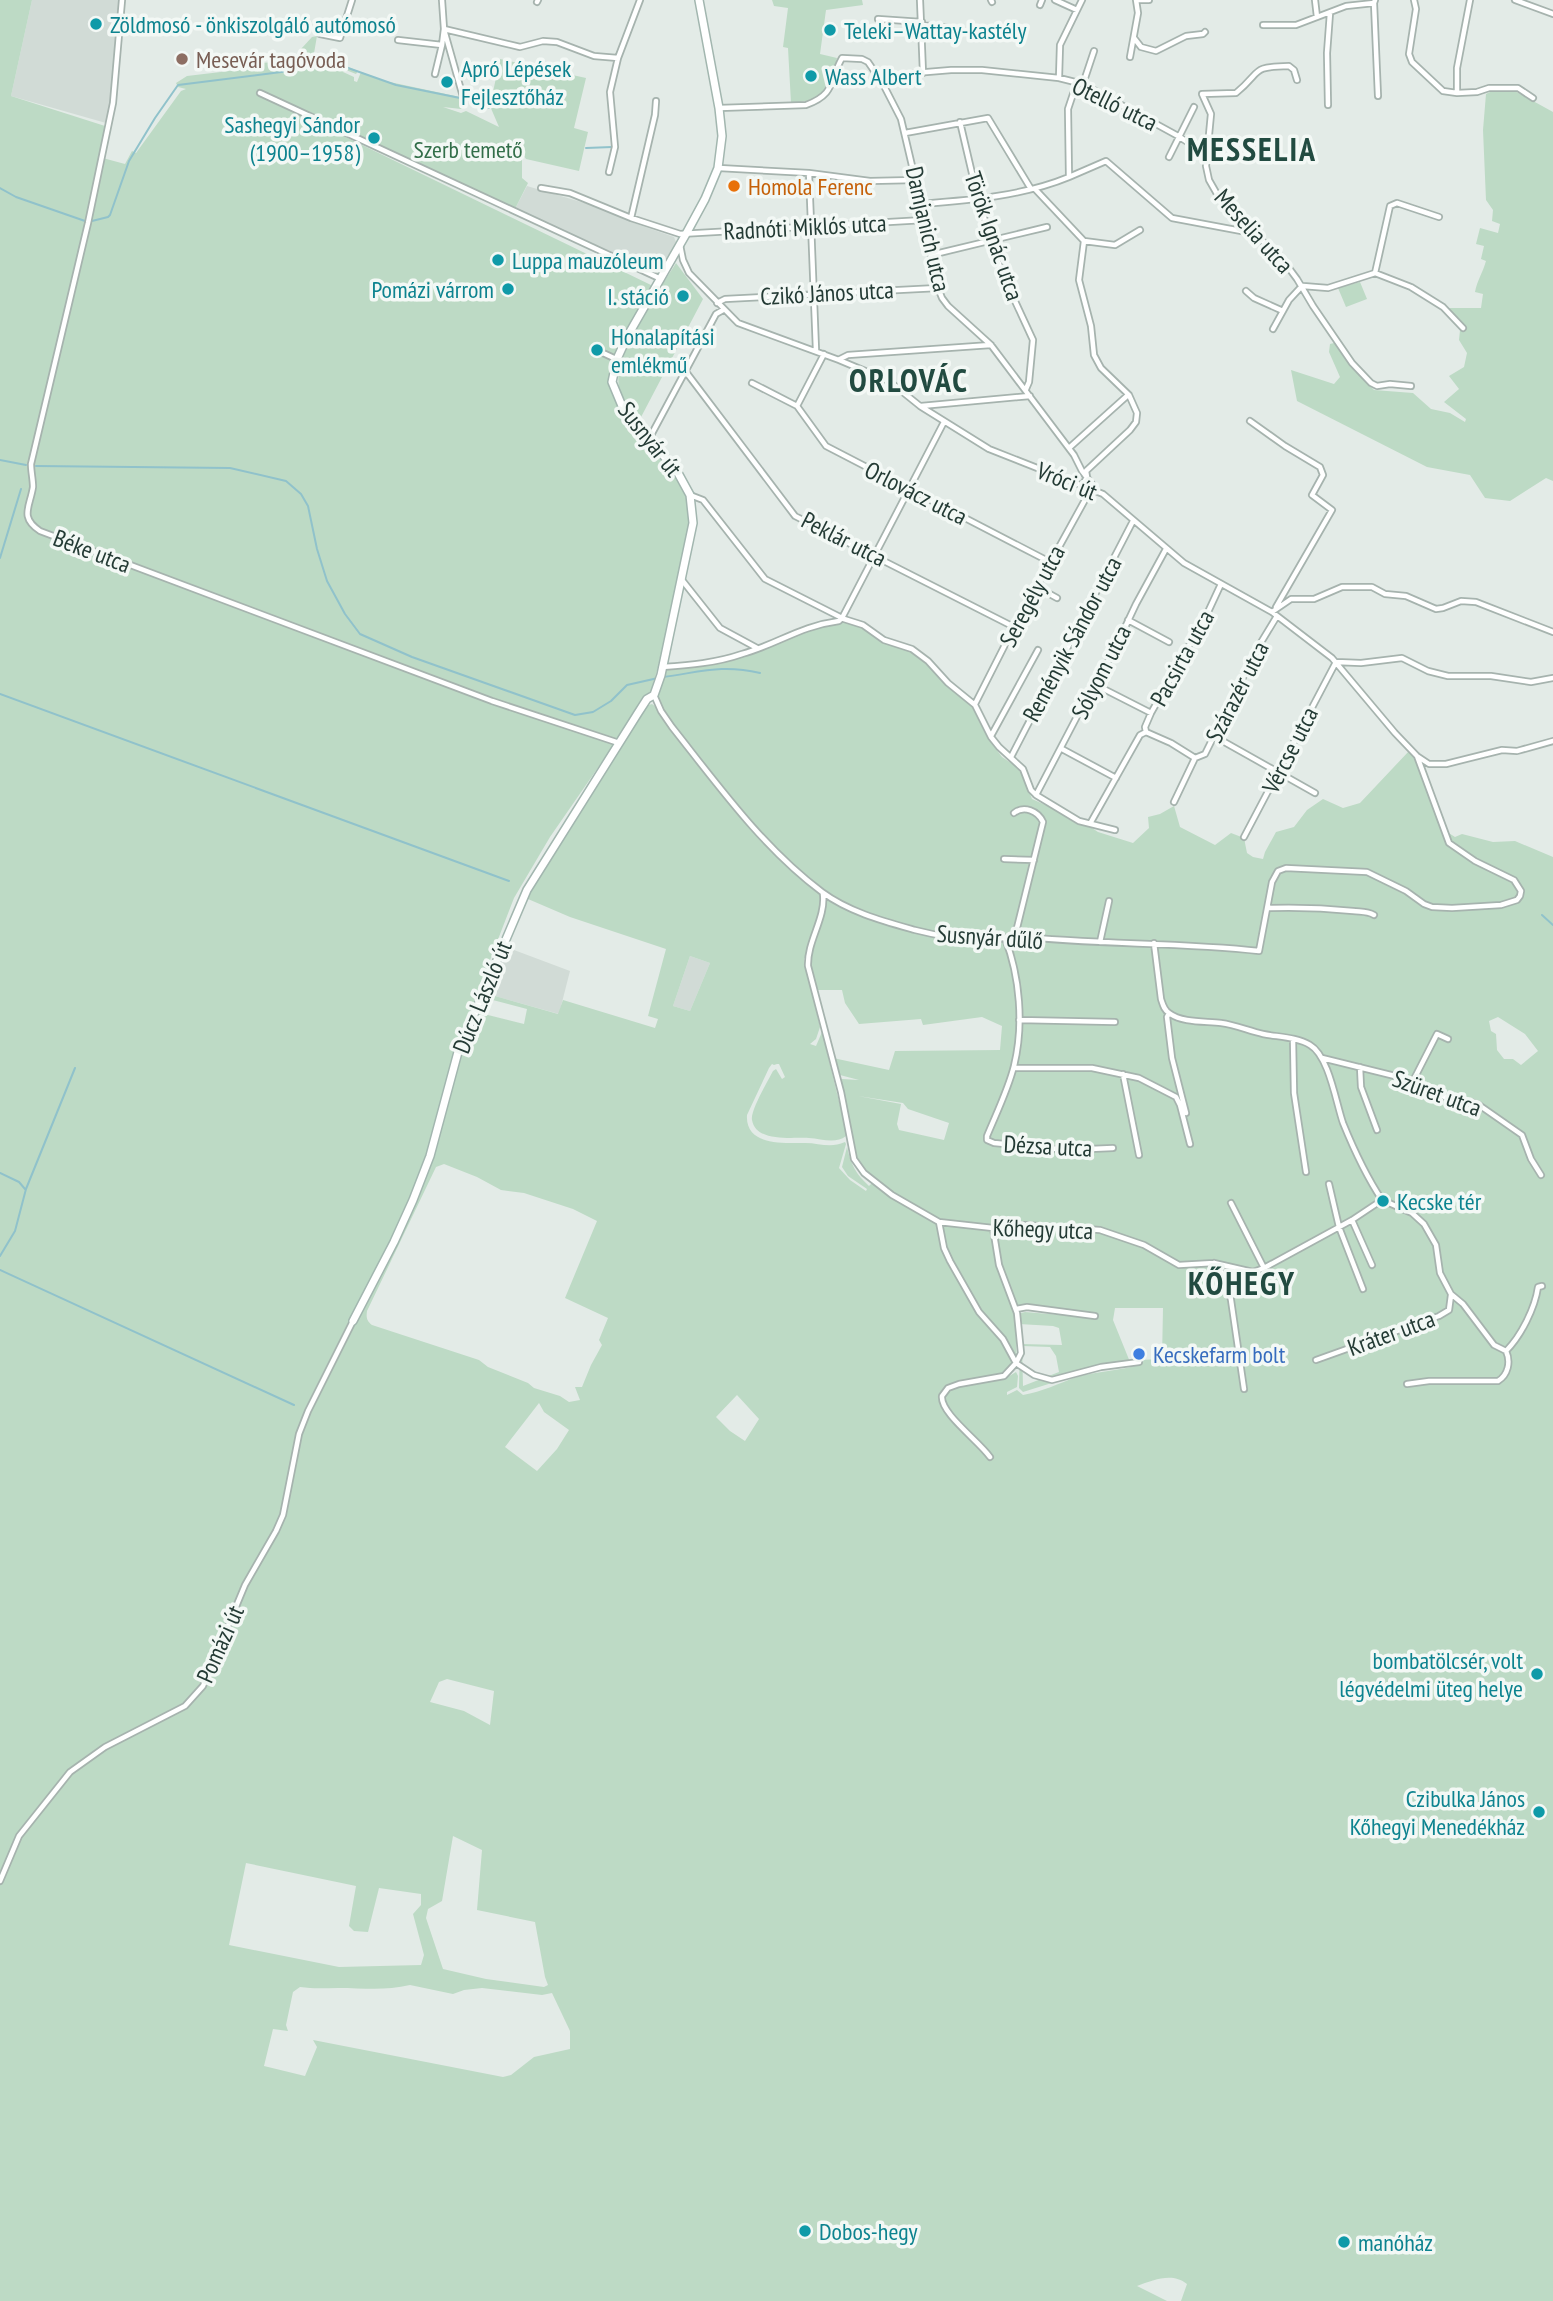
<svg xmlns="http://www.w3.org/2000/svg" width="1553" height="2301" font-family="'PT Sans Narrow',sans-serif">
<style>
.built{fill:#d1dbd6}
.green{fill:#bddac5;fill-rule:evenodd}
.lines{fill:none;stroke-linecap:round;stroke-linejoin:round}
.stream{stroke:#90c2cb;stroke-width:2}
.street-casing{stroke:#a6b3ae;stroke-width:8}
.secondary-casing{stroke:#a2b6af;stroke-width:10}
.street{stroke:#fff;stroke-width:4.5}
.secondary{stroke:#fff;stroke-width:7}
.culture-dot{fill:#0f9aa8;stroke:#f3f8f5;stroke-width:2.5}
.education-dot{fill:#8d6e63;stroke:#f3f8f5;stroke-width:2.5}
.food-dot{fill:#e8710a;stroke:#f3f8f5;stroke-width:2.5}
.shop-dot{fill:#3f7fe0;stroke:#f3f8f5;stroke-width:2.5}
.labels{text-anchor:middle;dominant-baseline:central;stroke-width:7;stroke-linejoin:round;paint-order:stroke}
.culture-label{font-size:24px;fill:#0d838f;stroke:#f3f8f5;text-anchor:start}
.education-label{font-size:24px;fill:#785e54;stroke:#f3f8f5;text-anchor:start}
.street-label{font-size:24px;fill:#243b35;stroke:#f3f8f5}
.park-label{font-size:24px;fill:#326e49;stroke:#f3f8f5}
.food-label{font-size:24px;fill:#c56008;stroke:#f3f8f5;text-anchor:start}
.shop-label{font-size:24px;fill:#366cbe;stroke:#f3f8f5;text-anchor:start}
.district-label{font-size:32px;font-weight:bold;letter-spacing:2px;fill:#224b41;stroke:#f3f8f5}
</style>
<rect width="100%" height="100%" fill="#e3ebe7"/>
<path class="built" d="M32,0H119L110,103L106,123L11,96Z
M527,186L598,207L634,223L674,237L676,242L659,274H655L515,209Z
M506,947L570,971L559,1014L488,994Z
M690,956L710,963L690,1011L673,1006Z"/>
<path class="green" d="M0,0H32L11,96L105,126L99,157L125,164L132,151L136,153L181,91L186,89L178,87L176,83L187,76L246,69L247,64L289,61L300,54L301,49L312,37L317,36L313,59L334,61L358,71L356,74L346,70L343,72L354,77V81L357,82L361,72L385,81L460,97L464,105L461,109L443,107L461,113L466,111L499,127L490,106L500,59L586,78L574,128L588,132L579,171L526,159L519,149L522,154V178L528,183L515,209L420,164L419,162H415L375,144V141H370L257,90L259,95L653,286L613,357L609,383L617,405L684,488L690,518L658,667L651,691L550,837L514,898L455,1051L460,1055L466,1040L475,1042L467,1038L483,999L488,994L558,1014L563,1000L655,1028L658,1019L648,1016L666,949L570,917L528,899L529,891L646,706L652,704L656,707L654,690L659,668L708,663L744,654L842,618L863,625L884,640L912,649L928,661L971,705L981,719L990,741L1002,757L1020,769L1032,799L1050,807L1075,823L1089,826L1098,832L1133,843L1149,828L1148,817L1160,814L1174,806L1180,827L1215,845L1231,833L1244,838L1247,853L1253,857L1263,859L1265,852L1276,832L1294,827L1307,810L1323,799L1343,808L1360,803L1409,751L1417,756L1444,830L1455,837L1462,834L1493,842L1515,841L1553,857V2301H1181L1187,2284C1172,2272 1154,2280 1137,2286L1167,2301H0ZM810,950L809,966L815,990H842L845,1003L859,1024L921,1019L923,1025L982,1017L1002,1026L1000,1050L895,1051L889,1070L833,1058L840,1075L859,1080L842,1079L840,1081L849,1119L853,1151L861,1166L873,1182L869,1186C856,1174 851,1165 847,1147L842,1167L848,1176L867,1189L866,1191L850,1180L839,1168L846,1144L845,1142C829,1149 818,1142 802,1143C781,1143 745,1145 747,1115L769,1068L772,1064L774,1065L777,1064H779L785,1077L782,1079L776,1069L773,1071C768,1081 750,1111 752,1120C756,1143 793,1137 809,1138C822,1139 836,1144 846,1136V1130L822,1032L816,1046L810,1044L816,1039L820,1027L804,959ZM690,956L710,963L690,1011L673,1006ZM485,998L527,1009L524,1024L480,1013ZM1498,1017L1525,1034L1538,1051L1521,1065L1513,1059H1504L1497,1050L1496,1034L1491,1031L1489,1021ZM858,1096L903,1103L908,1109L949,1123L944,1140L899,1130L897,1124L901,1104ZM444,1164L477,1177L501,1190L524,1193L573,1209L597,1221L565,1298L608,1318L599,1340L602,1345L591,1365L582,1387H575L580,1400L569,1402L560,1396L534,1388L528,1383L488,1367L479,1360L372,1325C367,1321 366,1318 367,1311L436,1167ZM1012,1307L1098,1318L1025,1312L1017,1314L1019,1324L1053,1326L1059,1328L1062,1345L1020,1344L1019,1388L1023,1392L1074,1376L1130,1362L1113,1320L1115,1308H1163L1162,1359L1138,1360V1365C1120,1371 1097,1371 1077,1377C1059,1383 1042,1392 1023,1395L1017,1390L1007,1395V1392L1017,1387L1018,1376L1016,1372L1006,1378L1017,1367L1015,1315ZM1022,1346L1050,1347L1056,1356L1059,1372L1023,1386ZM737,1395L759,1419L745,1441L730,1431L716,1417ZM539,1403L544,1412L569,1430L557,1449L537,1471L505,1447ZM447,1679L494,1691L490,1725L464,1711L430,1702L439,1682ZM453,1836L482,1850L477,1910L535,1922L545,1977L548,1985L544,1987L486,1979L443,1969L426,1918L428,1909L442,1901ZM246,1863L356,1886L349,1926L354,1931L368,1932L379,1888L421,1894V1905L413,1914L424,1955L421,1965L339,1967L229,1945ZM410,1985L453,1994L464,1990L482,1988L542,1995L552,1993L570,2031V2049L534,2057L511,2075L503,2077L313,2040L317,2047L305,2076L264,2066L273,2029L288,2031L286,2025L293,1992L300,1987C314,1989 325,1988 338,1988C364,1988 385,1991 410,1985Z
M772,0H862L863,5L826,10L820,54L837,58C829,88 825,101 791,103L788,48L783,47L788,8L774,6Z
M1513,90L1553,112V481L1546,478L1510,501L1485,498L1470,475L1427,467L1297,401L1291,370L1334,384L1340,377L1329,352L1330,344L1334,343L1352,368L1374,390L1413,393L1431,409L1450,413L1465,422L1466,419L1444,402L1459,389L1449,376L1464,367L1467,353L1459,340L1460,330L1454,322L1460,323L1449,308H1481L1483,294L1475,292C1477,281 1483,272 1486,261L1481,259L1484,246L1476,244L1480,228L1498,233L1500,224L1492,221L1493,210L1486,200L1483,130L1486,94L1492,91Z
M676,263L703,299L640,419C632,410 622,400 619,387C612,352 658,293 676,263Z
M1360,282L1367,299L1346,307L1338,288Z"/>
<g class="lines">
<path class="stream" d="M466,99L475,100L489,108
M586,148L612,147
M0,188L16,197L85,221
M92,221L108,217L110,215L129,161L155,118L178,85L289,71L311,60L334,63L396,85L460,98
M0,460L26,465
M36,466L230,468L286,481L301,494L308,506L317,549L327,581L345,614L360,634L412,657L575,715L593,712L611,701L627,685L658,678
M0,558L21,489
M663,677C701,672 722,664 760,673
M0,694L509,881
M1542,915L1553,925
M0,1173L19,1182L25,1189
M0,1256L15,1231L26,1189L75,1068
M0,1270L294,1405"/>
<defs>
<path id="street" d="M122,0L113,103L88,223L31,464C31,472 33,479 33,487C30,507 19,517 40,531L492,701L619,743
M920,0L923,73
M991,0L992,2
M1055,0L1077,10
M1136,0H1149
M1315,0L1317,17
M1414,0L1416,9L1409,54L1412,62L1443,91L1457,93L1477,92L1489,88H1518L1533,98
M1515,0L1553,14
M537,2L538,0
M1374,3L1378,96
M1040,5L1042,0
M878,19L922,22
M922,25L958,29
M1263,25H1296L1346,6L1374,3L1375,0
M444,29L520,47L543,41L557,42L594,56L618,58
M445,33L463,97
M320,34L340,38L352,0
M1134,38L1141,47L1156,51L1186,36L1203,34L1205,32
M398,40L442,45L444,29L442,0
M1130,57L1138,13L1136,0
M435,74L442,45
M1059,78L1060,45L1082,0
M1297,80L1294,70L1289,66C1249,67 1263,71 1236,93L1202,94L1211,114L1206,166L1209,180L1217,194L1226,201L1253,234L1277,252L1297,279L1313,306L1352,363L1371,383L1377,386L1390,384L1411,386
M883,84L915,73L951,70H982L1059,78L1083,84L1178,136L1206,154
M1083,84L1094,51
M260,93L661,279
M1457,93V68L1470,0
M1328,105L1327,53L1330,13
M719,108L806,105C836,94 829,81 842,58L862,59L868,62L883,84L901,119L921,204L936,283L942,298L948,306L991,345L1074,455L1082,471L1097,491
M960,122L978,199L1002,273L1033,340L1029,382L1026,389
M905,133L988,118L1031,189
M1169,157L1194,107
M719,168L809,173L870,181L916,180
M609,172L615,147L610,92L618,58L640,0
M809,173L816,350
M1069,177L1106,161L1172,218L1252,233
M541,188L570,193L631,218L680,234L924,220
M1035,189L1084,241
M921,204C971,200 1023,196 1069,177L1068,109L1077,82
M631,218L655,115L656,101
M1084,241L1115,245L1140,230
M680,245L683,260L689,273L738,323L839,360L889,381L920,406L989,449L1103,494L1184,563L1272,612L1332,658L1395,733L1417,756L1429,764H1446L1502,750L1517,751L1553,741
M931,255L1047,227
M1375,273L1390,206L1397,203L1439,217
M1303,286L1328,288L1375,273L1411,287L1443,307L1463,328
M1246,291L1254,298L1283,311
M717,303L725,299L938,288
M1273,329L1289,300L1302,286
M603,353L616,359
M824,354L797,406L826,446L1050,562
M840,359L848,355L991,345
M686,372L795,516L1014,627
M752,383L797,406
M921,406L1030,396
M1250,421L1285,446L1320,467L1323,475L1312,495L1332,510L1276,607
M649,439L716,314L723,310
M1069,448L1128,395
M1082,486L1087,477L1086,471L1130,430L1136,422L1137,413L1129,395L1101,368L1094,355L1091,326L1079,280L1084,241
M690,495L703,500L765,579L844,619L863,625L884,640L912,649L928,661L948,683L975,705L991,737L999,747L1023,769L1031,790L1036,795L1079,821L1115,830
M682,580L720,628L757,648
M1037,587L1057,598
M1272,612L1291,599H1314L1342,587H1372L1385,594L1406,596L1436,609L1443,608L1461,601L1476,602L1553,632
M842,618L944,422
M1128,620L1169,642
M662,667C690,665 716,663 742,654C778,644 800,626 839,621L842,618
M1094,684L1151,713
M654,695L661,711L672,727C718,785 762,847 822,892C849,912 883,921 915,930C946,938 983,943 1015,936C1096,945 1177,942 1259,951L1272,882L1278,871L1286,868L1367,872L1406,891L1424,904L1432,907L1452,908L1501,905L1517,900L1520,896L1521,891L1514,880L1475,861L1449,843L1417,756
M975,704L1014,627L1032,601L1037,587L1091,489
M1146,732L1145,727L1151,713L1208,612L1221,584
M1146,732L1171,743L1195,758
M1215,734L1219,739L1315,793
M991,736L1038,650
M1062,749L1116,778
M1011,757L1133,521
M1036,795L1094,684L1112,655L1136,604L1166,549
M1174,802L1195,758L1205,754L1257,649L1277,616
M1014,813C1024,805 1038,811 1043,822L1015,936
M1091,822L1140,735L1146,732
M1244,837L1336,662L1361,663L1402,658L1428,671L1448,676H1491L1531,682L1553,678
M1004,859L1034,860
M823,894C826,918 807,941 808,966L841,1092L854,1159L864,1173L892,1195L939,1222L993,1228L1024,1225L1100,1230L1144,1245L1179,1265L1214,1263L1253,1272L1264,1268L1352,1220L1382,1200
M1268,908C1297,907 1324,908 1353,911C1362,912 1367,911 1374,915
M1005,938C1020,977 1024,1025 1014,1066C1008,1090 996,1114 987,1136V1140L994,1143L1067,1150L1113,1148
M1100,942L1109,901
M1154,943L1161,999C1163,1005 1164,1010 1169,1013C1182,1023 1206,1021 1221,1023C1236,1025 1249,1031 1263,1034C1278,1037 1297,1037 1310,1045C1329,1056 1336,1103 1343,1123C1354,1150 1366,1176 1382,1200
M1169,1013L1167,1017L1172,1058L1186,1113
M1019,1020L1115,1022
M1293,1039L1294,1093L1306,1172
M1322,1058L1403,1078L1427,1087L1450,1100L1471,1102L1479,1105L1522,1135L1531,1159L1541,1175
M1360,1067L1361,1087L1377,1130
M1014,1068H1092L1139,1078L1176,1097L1180,1105L1190,1144
M1123,1074L1139,1155
M1413,1081L1437,1034L1448,1039
M1329,1184L1339,1227L1363,1289
M1382,1200L1412,1213L1424,1224L1436,1245L1440,1273L1451,1294L1463,1304L1494,1345L1506,1351C1521,1336 1535,1308 1538,1287L1542,1286
M1231,1203L1264,1268
M1352,1220L1372,1265
M939,1222L944,1248L950,1261L979,1312L1003,1339L1016,1363L1004,1376L959,1384L948,1388L942,1396C940,1413 979,1441 990,1457
M993,1228L999,1265L1017,1313L1021,1353L1016,1363L1034,1375L1052,1380L1101,1367L1139,1362
M1214,1263L1225,1277L1231,1300L1244,1389
M1016,1309L1027,1307L1095,1316
M1316,1360L1439,1316L1449,1310L1451,1295
M1407,1384L1429,1381H1498C1508,1375 1511,1362 1506,1351
M0,1881L19,1836L70,1772L105,1747L185,1706L203,1686L245,1585L276,1531L283,1515L299,1434L308,1411L353,1321"/>
<path id="secondary" d="M353,1321L394,1242L413,1200L430,1156L458,1052L527,890L638,713L647,699L654,695L661,675L693,523L690,495L678,473L622,406L612,382L617,359L627,337L686,234L705,199L718,168L722,136L719,108L699,0"/>
</defs>
<use href="#street" class="street-casing"/>
<use href="#secondary" class="secondary-casing"/>
<use href="#street" class="street"/>
<use href="#secondary" class="secondary"/>
</g>
<g class="culture-dot">
<circle cx="96" cy="24" r="7"/>
<circle cx="830" cy="30" r="7"/>
<circle cx="811" cy="76" r="7"/>
<circle cx="447" cy="82" r="7"/>
<circle cx="374" cy="138" r="7"/>
<circle cx="498" cy="260" r="7"/>
<circle cx="508" cy="289" r="7"/>
<circle cx="683" cy="296" r="7"/>
<circle cx="597" cy="350" r="7"/>
<circle cx="1383" cy="1201" r="7"/>
<circle cx="1537" cy="1674" r="7"/>
<circle cx="1539" cy="1812" r="7"/>
<circle cx="805" cy="2231" r="7"/>
<circle cx="1344" cy="2242" r="7"/>
</g>
<circle class="education-dot" cx="182" cy="59" r="7"/>
<circle class="food-dot" cx="734" cy="186" r="7"/>
<circle class="shop-dot" cx="1139" cy="1354" r="7"/>
<g class="labels">
<g class="culture-label">
<text x="110" y="24">Zöldmosó - önkiszolgáló autómosó</text>
<text x="844" y="30">Teleki–Wattay-kastély</text>
<text x="461" y="68">Apró Lépések<tspan x="461" dy="28">Fejlesztőház</tspan></text>
<text x="825" y="76">Wass Albert</text>
<text x="360" y="124" text-anchor="end">Sashegyi Sándor<tspan x="360" dy="28">(1900–1958)</tspan></text>
<text x="512" y="260">Luppa mauzóleum</text>
<text x="494" y="289" text-anchor="end">Pomázi várrom</text>
<text x="669" y="296" text-anchor="end">I. stáció</text>
<text x="611" y="336">Honalapítási<tspan x="611" dy="28">emlékmű</tspan></text>
<text x="1397" y="1201">Kecske tér</text>
<text x="1523" y="1660" text-anchor="end">bombatölcsér, volt<tspan x="1523" dy="28">légvédelmi üteg helye</tspan></text>
<text x="1525" y="1798" text-anchor="end">Czibulka János<tspan x="1525" dy="28">Kőhegyi Menedékház</tspan></text>
<text x="819" y="2231">Dobos-hegy</text>
<text x="1358" y="2242">manóház</text>
</g>
<g class="education-label">
<text x="196" y="59">Mesevár tagóvoda</text>
</g>
<g class="street-label">
<text transform="translate(1115 104) rotate(26)">Otelló utca</text>
<text transform="translate(805 227) rotate(-3)">Radnóti Miklós utca</text>
<text transform="translate(928 229) rotate(77)">Damjanich utca</text>
<text transform="translate(1254 231) rotate(48)">Meselia utca</text>
<text transform="translate(994 236) rotate(71)">Török Ignác utca</text>
<text transform="translate(827 293) rotate(-3)">Czikó János utca</text>
<text transform="translate(650 439) rotate(52)">Susnyár út</text>
<text transform="translate(1067 481) rotate(22)">Vróci út</text>
<text transform="translate(916 493) rotate(27)">Orlovácz utca</text>
<text transform="translate(844 539) rotate(27)">Peklár utca</text>
<text transform="translate(92 551) rotate(21)">Béke utca</text>
<text transform="translate(1032 596) rotate(-62)">Seregély utca</text>
<text transform="translate(1072 639) rotate(-62)">Reményik Sándor utca</text>
<text transform="translate(1182 658) rotate(-61)">Pacsirta utca</text>
<text transform="translate(1101 672) rotate(-63)">Sólyom utca</text>
<text transform="translate(1237 692) rotate(-63)">Szárazér utca</text>
<text transform="translate(1290 750) rotate(-63)">Vércse utca</text>
<text transform="translate(990 937) rotate(4)">Susnyár dűlő</text>
<text transform="translate(482 997) rotate(-68)">Dúcz László út</text>
<text transform="translate(1437 1093) rotate(20)">Szüret utca</text>
<text transform="translate(1048 1146) rotate(3)">Dézsa utca</text>
<text transform="translate(1043 1229) rotate(2)">Kőhegy utca</text>
<text transform="translate(1391 1333) rotate(-20)">Kráter utca</text>
<text transform="translate(220 1644) rotate(-66)">Pomázi út</text>
</g>
<g class="park-label">
<text x="468" y="149">Szerb temető</text>
</g>
<g class="food-label">
<text x="748" y="186">Homola Ferenc</text>
</g>
<g class="shop-label">
<text x="1153" y="1354">Kecskefarm bolt</text>
</g>
<g class="district-label">
<text x="1252" y="149">MESSELIA</text>
<text x="909" y="380">ORLOVÁC</text>
<text x="1242" y="1283">KŐHEGY</text>
</g>
</g>
</svg>
